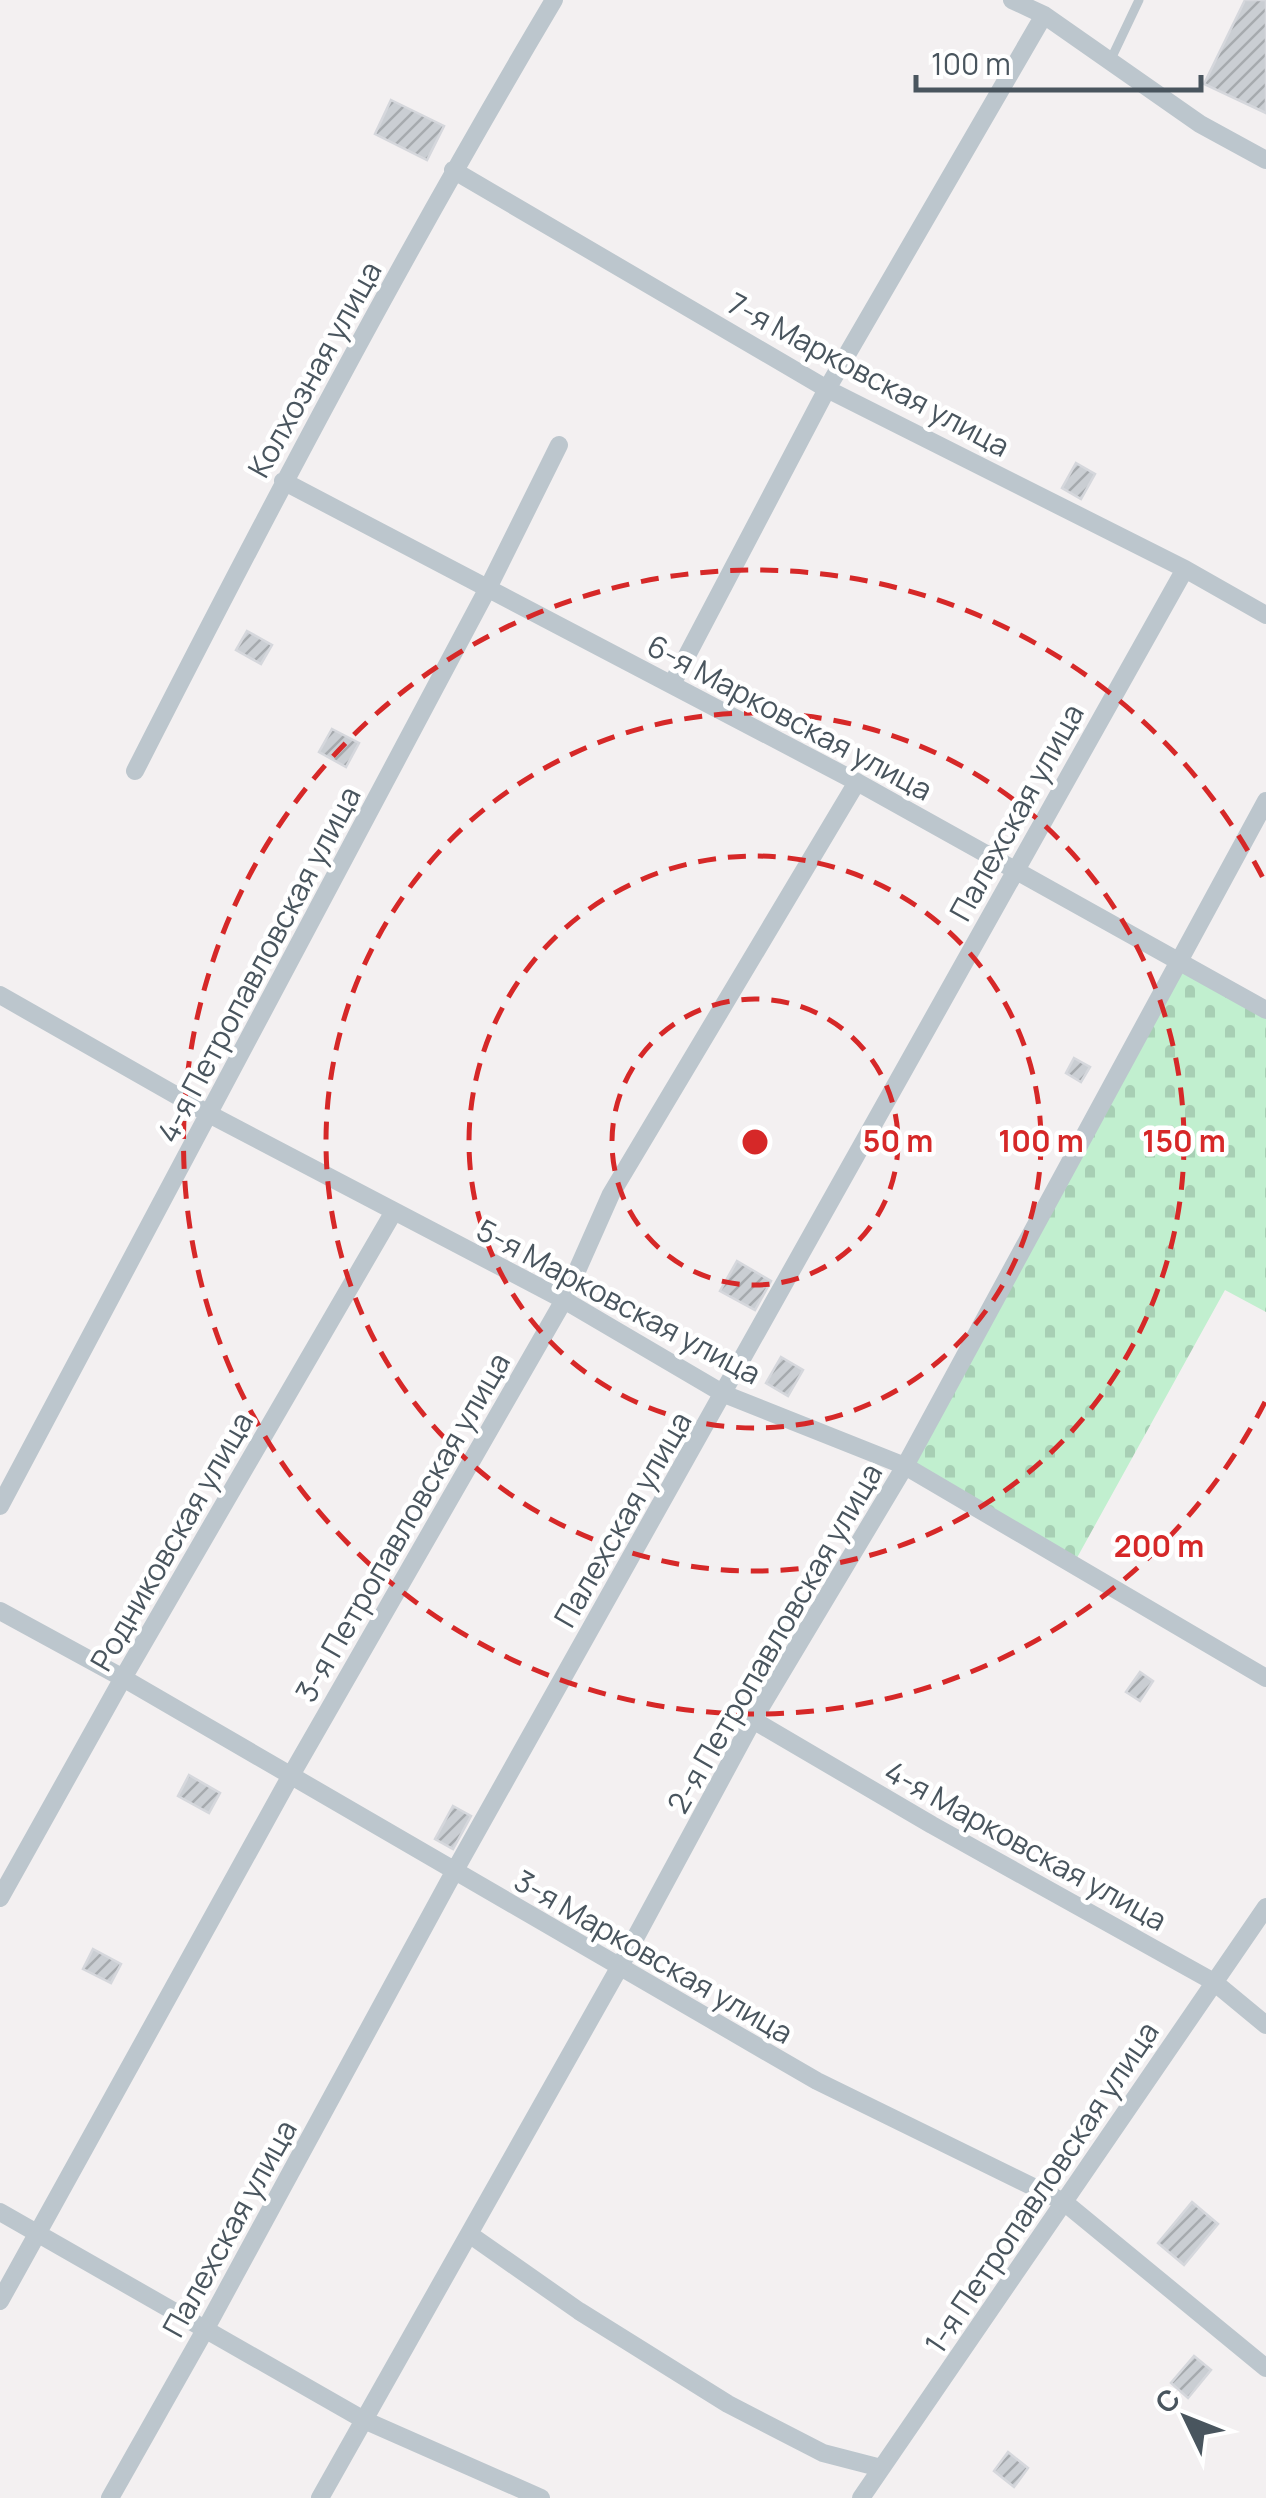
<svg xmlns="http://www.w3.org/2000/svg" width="1266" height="2498" font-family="Manrope,sans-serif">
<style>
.cemetery{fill:url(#cemetery-stones)}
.building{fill:url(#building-hatch);stroke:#d5d7dc;stroke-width:2.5}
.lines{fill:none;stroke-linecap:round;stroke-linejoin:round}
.service{stroke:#bcc6cd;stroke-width:9}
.minor{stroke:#bcc6cd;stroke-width:18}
.ring{fill:none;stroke:#d62828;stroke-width:5;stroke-dasharray:18 12}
.labels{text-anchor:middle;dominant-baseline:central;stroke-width:9;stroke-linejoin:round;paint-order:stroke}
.street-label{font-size:30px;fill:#49555e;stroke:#fff}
.centre{fill:#d62828;stroke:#fff;stroke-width:5}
.ring-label{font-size:30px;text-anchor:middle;font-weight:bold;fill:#d62828;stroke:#fff;stroke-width:9;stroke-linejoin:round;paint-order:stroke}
</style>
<defs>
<pattern id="cemetery-stones" width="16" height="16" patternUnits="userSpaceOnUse" patternTransform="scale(2.5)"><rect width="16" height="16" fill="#c1efcf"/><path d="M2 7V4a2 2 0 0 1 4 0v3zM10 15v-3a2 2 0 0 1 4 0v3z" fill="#a7cfb4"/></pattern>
<pattern id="building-hatch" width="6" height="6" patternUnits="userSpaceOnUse" patternTransform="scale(2.5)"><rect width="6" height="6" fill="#caced3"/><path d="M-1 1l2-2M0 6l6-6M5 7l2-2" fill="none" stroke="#a6aaae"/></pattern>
</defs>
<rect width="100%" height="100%" fill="#f3f0f1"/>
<path class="cemetery" d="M1179,962L1266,1010V1312L1225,1290L1073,1565L905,1466Z"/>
<path class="building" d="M1245,0H1266V113L1204,84Z
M391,100L444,126L427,160L375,134Z
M1076,463L1095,474L1081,499L1062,488Z
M247,631L272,645L261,664L236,650Z
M332,729L359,743L346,767L319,752Z
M1074,1058L1090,1067L1081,1082L1066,1073Z
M737,1261L771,1281L755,1310L720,1291Z
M781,1357L803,1370L788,1396L766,1383Z
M1140,1672L1153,1681L1140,1701L1126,1692Z
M189,1775L220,1793L209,1813L178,1796Z
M453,1806L471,1816L453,1849L435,1839Z
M93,1949L121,1964L111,1983L83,1969Z
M1192,2202L1218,2224L1184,2265L1158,2243Z
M1194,2356L1211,2370L1188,2398L1171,2383Z
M1008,2452L1028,2468L1014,2487L994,2471Z"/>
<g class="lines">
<path class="service" d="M1111,59L1139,0"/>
<path class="minor" d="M1012,0L1044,15L1200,124L1266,160
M453,170L827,389L1185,569L1266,615
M283,481L857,782L1266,1010
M672,684L827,389L1044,15
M135,771C268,510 404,252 554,0
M0,995L209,1114L564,1300L724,1394L905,1466L1266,1678
M0,1506L488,588L559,445
M0,1611L123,1678L817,2081L1064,2202L1266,2368
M753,1720L932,1825L1214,1982L1266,2025
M0,1898L123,1678L393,1213
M0,2212L364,2420L541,2498
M469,2234L579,2311L728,2404L823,2453L881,2468
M0,2301L290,1777L564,1300L611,1194L857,782
M110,2498L205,2330L454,1872L1185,569
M320,2498L619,1968L753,1720L905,1466L1266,801
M861,2498L1266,1907"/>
</g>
<g class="ring">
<circle cx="755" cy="1142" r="143"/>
<circle cx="755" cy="1142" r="286"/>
<circle cx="755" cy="1142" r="429"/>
<path d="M1265 1402A572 572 0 1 1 1265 882"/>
</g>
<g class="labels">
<g class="street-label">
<text transform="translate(314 369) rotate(-61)">Колхозная улица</text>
<text transform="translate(869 374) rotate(28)">7-я Марковская улица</text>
<text transform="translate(790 717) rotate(28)">6-я Марковская улица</text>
<text transform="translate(1016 812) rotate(-61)">Палехская улица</text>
<text transform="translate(258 964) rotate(-62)">4-я Петропавловская улица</text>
<text transform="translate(619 1301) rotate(28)">5-я Марковская улица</text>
<text transform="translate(622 1519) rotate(-60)">Палехская улица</text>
<text transform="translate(402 1527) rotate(-60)">3-я Петропавловская улица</text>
<text transform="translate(171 1541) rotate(-60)">Родниковская улица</text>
<text transform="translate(774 1638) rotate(-60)">2-я Петропавловская улица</text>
<text transform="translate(1026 1845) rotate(29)">4-я Марковская улица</text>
<text transform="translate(654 1956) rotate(30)">3-я Марковская улица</text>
<text transform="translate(1041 2187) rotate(-56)">1-я Петропавловская улица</text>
<text transform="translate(229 2228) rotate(-61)">Палехская улица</text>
</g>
</g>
<circle cx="755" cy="1142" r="15" class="centre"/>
<g class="ring-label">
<text x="898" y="1152">50 m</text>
<text x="1041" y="1152">100 m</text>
<text x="1184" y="1152">150 m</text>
<text x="1159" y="1557">200 m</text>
</g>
<g transform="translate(1186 2418) rotate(313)" stroke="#ffffff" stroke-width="8" paint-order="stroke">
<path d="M0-8L18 38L0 25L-18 38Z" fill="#49555e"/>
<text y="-15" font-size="28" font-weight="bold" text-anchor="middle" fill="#49555e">С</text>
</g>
<path d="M916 75v15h285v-15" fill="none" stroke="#49555e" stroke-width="5"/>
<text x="931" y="75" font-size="30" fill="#49555e" stroke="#ffffff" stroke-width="8" paint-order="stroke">100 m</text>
</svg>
